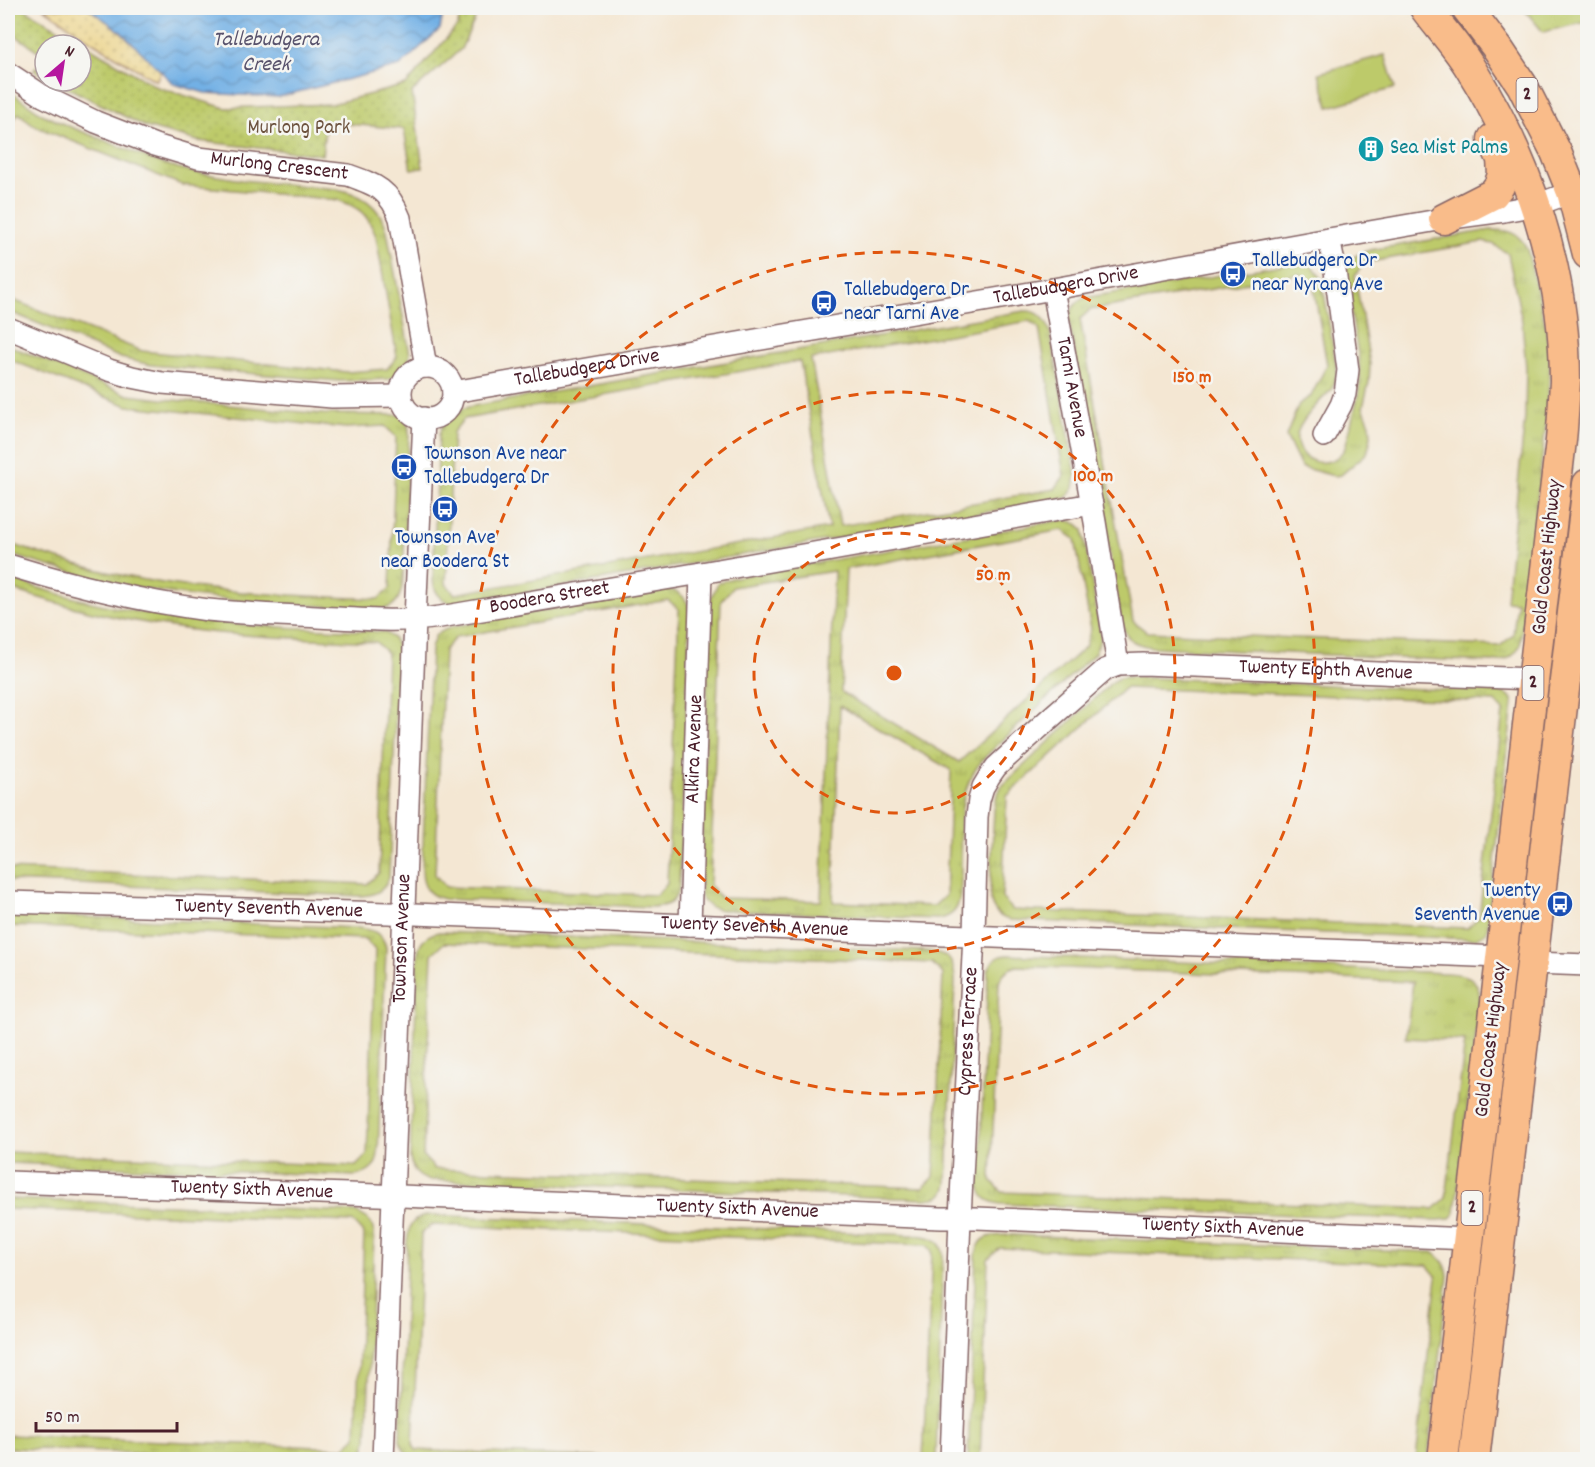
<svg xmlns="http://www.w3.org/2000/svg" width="1595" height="1467" font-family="Dekko,sans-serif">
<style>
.grass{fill:url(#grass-tufts);stroke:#84744b;stroke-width:1.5;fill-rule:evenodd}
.sand{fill:url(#sand-dots);stroke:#9c7c64;stroke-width:1.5}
.park{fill:url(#park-dots);stroke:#84744b;stroke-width:1.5}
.garden{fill:#bdca6b;stroke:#84744b;stroke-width:1.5}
.water{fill:url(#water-waves);stroke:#5e6888;stroke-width:1.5}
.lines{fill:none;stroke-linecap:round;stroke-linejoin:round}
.minor-casing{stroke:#866566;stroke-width:24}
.highway-casing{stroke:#866566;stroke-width:33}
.minor{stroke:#fff;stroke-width:21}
.highway{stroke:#f9bc8a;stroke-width:30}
.ring{fill:none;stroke:#e0560e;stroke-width:3;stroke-dasharray:10 8}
.labels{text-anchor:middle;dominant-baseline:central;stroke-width:5;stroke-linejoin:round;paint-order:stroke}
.shield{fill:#f6f6f2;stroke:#7e6067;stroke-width:1.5}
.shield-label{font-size:20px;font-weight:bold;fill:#4a1f2b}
.park-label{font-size:21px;fill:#6c523e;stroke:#f6f6f2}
.culture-label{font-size:21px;fill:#0d838f;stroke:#f6f6f2;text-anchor:start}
.street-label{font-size:21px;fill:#4a1f2b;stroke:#f6f6f2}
.transit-label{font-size:21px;fill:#164399;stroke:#f6f6f2;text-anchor:start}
.water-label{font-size:22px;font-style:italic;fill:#58526c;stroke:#f6f6f2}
.centre{fill:#e0560e;stroke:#f6f6f2;stroke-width:3}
.ring-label{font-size:18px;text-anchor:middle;font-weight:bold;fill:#e0560e;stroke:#f6f6f2;stroke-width:5;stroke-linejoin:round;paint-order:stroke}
</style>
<defs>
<pattern id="grass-tufts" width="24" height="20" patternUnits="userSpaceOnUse" patternTransform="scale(1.5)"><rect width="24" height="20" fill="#bdca6b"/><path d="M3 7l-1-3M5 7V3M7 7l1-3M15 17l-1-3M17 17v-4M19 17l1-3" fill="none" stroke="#a4ad5d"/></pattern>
<pattern id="sand-dots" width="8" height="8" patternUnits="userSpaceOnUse" patternTransform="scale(1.5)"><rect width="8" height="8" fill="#eeda9e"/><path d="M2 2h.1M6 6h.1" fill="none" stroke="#cebb88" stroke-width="1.8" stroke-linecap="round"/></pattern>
<pattern id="park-dots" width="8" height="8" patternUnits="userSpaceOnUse" patternTransform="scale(1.5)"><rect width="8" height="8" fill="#bdca6b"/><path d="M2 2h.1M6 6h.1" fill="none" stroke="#a4ad5d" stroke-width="1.8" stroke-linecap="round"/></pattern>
<pattern id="water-waves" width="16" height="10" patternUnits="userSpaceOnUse" patternTransform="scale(1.5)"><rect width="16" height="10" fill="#72b0e5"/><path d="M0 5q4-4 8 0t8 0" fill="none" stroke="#608fba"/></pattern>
</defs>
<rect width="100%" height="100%" fill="#f6f6f2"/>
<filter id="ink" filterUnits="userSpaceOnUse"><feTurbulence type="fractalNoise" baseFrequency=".0167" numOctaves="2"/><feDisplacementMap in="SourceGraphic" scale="12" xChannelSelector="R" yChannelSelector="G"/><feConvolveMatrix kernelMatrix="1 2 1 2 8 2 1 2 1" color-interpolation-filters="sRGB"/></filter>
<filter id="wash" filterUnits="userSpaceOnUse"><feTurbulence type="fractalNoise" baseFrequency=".008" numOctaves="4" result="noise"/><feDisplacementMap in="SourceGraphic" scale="24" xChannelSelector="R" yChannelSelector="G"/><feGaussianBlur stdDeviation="1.35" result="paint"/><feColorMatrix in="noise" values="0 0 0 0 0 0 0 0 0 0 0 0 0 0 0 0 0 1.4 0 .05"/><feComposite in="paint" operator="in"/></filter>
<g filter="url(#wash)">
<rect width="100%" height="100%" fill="#f4e7d3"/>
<path class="grass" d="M8,90L42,114L66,125L163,164L193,172L242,180L337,189C361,194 380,205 387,231L410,354C408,367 401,375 388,379L340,381L151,365L121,358L8,311V298L142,351L347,372L387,369L397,357L376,236C367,214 361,208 338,200L182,185L37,127L18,113L8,130Z
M1491,230C1508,230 1519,232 1527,249L1546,328L1550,361L1549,382L1547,415L1520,646C1514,658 1505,661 1492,662L1152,647C1132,644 1126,640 1121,620L1069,321C1070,311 1074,303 1084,298L1299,262C1312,262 1317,270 1322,280L1337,372L1334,383L1331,390C1321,400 1299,421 1297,435C1294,463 1331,473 1345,448L1358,396L1360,381L1359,360L1346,283C1344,263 1351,255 1370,250ZM1482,242L1493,244L1508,254L1522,321L1526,368L1525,417L1506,601L1517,602L1513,635L1500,646L1147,632L1133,621L1080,319L1090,310L1300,274L1313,283L1327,365L1311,396L1299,404L1286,436L1301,467L1334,476L1341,475L1367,453L1369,446L1371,436L1370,424L1363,407L1369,382L1370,364L1355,276L1364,263Z
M1024,311C1039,310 1045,318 1050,331L1076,475L1074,488L1066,498L457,605C442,602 433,593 433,577L439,434C448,406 465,408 490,403ZM1029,321L1039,328L1064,476L1055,489L840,526L811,359ZM800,361L829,528L455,594L446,584L453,432L464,419Z
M8,345L128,395L162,399L323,414L401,415C407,420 409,425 409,433L403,579C402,590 400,601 390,607C377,613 337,607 322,606C268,603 215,600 163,592C110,584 58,569 8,554V543C58,560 110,575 163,583C234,594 306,596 378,599L390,588L396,437L385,426L346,428L128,406L8,359Z
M1062,520C1071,520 1078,522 1083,530L1101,637L1095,653L988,754C973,769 965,786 962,807C959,829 961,854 961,876C961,885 961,896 958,904C955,914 947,918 937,919L721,910C711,908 705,905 700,896L710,600L718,583L735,577ZM1062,530L1075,539L1091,629L1085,647L959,762L841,692L846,569ZM834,571L821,901L721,898L710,886L721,601L733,587ZM840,706L951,770L946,895L934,906L833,902Z
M8,578C80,603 156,618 233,624C283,628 334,629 384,632C397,638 397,645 398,658L389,877C385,891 375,895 361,896L8,881V869L367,884L379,873L387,653L376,642C320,639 264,638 208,632C139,624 73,610 8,588Z
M662,589C677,589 685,595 690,609L679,887C675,904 668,906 652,907L444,899C427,895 423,887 422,871L431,648L436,634L451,627ZM668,600L679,609L667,884L656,895L446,887L435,875L444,650L456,637Z
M1127,677L1497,692C1505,693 1511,694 1513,703L1487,931L1484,934L1475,939L1009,920C996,916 990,906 990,893L994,810L996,798L1001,787L1111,683L1119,678ZM1125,688L1495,702L1503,711L1479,917L1467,928L1013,910L1002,898L1007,796Z
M8,914L358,928C372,930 383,932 386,948L378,1153C377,1168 369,1173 356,1176L8,1163V1152L356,1166L367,1155L375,950L365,939L8,926Z
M439,932L926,951C947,953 954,958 955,980L947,1184C944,1198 938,1198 925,1199L428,1180C416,1176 413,1170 410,1159L418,952C421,940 428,934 439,932ZM444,943L932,963L943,974L934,1177L923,1188L435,1169L423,1156L432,954Z
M1007,955L1446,973C1465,974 1479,976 1480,998L1455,1213L1449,1219L1438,1220L1000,1204C988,1202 981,1198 979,1185L988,972C991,961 996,956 1007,955ZM1017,966L1413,982L1406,1038L1465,1041L1446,1198L1434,1209L1002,1192L991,1180L999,983C1002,973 1007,969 1017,966Z
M8,1199L355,1212C367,1217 373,1222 374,1235L367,1441L364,1452L353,1459L306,1460L8,1448V1435L344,1448L356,1437L364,1234L353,1222L8,1209Z
M428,1215L913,1235C928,1236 940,1237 943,1253L936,1459H923L932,1251L927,1245L431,1225L421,1234L413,1445L416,1450L637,1459H415L405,1452L400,1441L407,1242C409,1225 411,1219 428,1215Z
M1013,1235L1433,1252C1442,1259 1447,1265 1448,1276L1428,1459H1416L1437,1277L1427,1265L1000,1248L988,1259L980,1459H968L976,1254C981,1232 994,1236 1013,1235Z"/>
<path class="sand" d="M44,8H88L120,31L163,67L156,81L91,41Z"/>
<path class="park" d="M8,8H23L157,87L225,108L332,104L406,85L458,25L461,8H480L461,49L412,92L423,168L411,169L404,129L326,122L322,155L198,141L146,127L54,81H81V45H45V76L34,70L45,56L8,30Z"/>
<path class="garden" d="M1523,8H1587V22L1543,32Z
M1385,55L1395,88L1329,107L1319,73Z"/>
<path class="water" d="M88,8H444L440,29L400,66L278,97L205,93L174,84L120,31Z"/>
</g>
<g filter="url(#ink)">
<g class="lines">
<defs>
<g id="minor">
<path id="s1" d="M8,73L43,96L96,122L155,145L198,158L348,175C376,185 389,189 400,218L426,367"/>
<path id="s2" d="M1053,289L1095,522L1118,665"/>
<path d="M8,328L109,370L132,377L162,383L332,397L401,396"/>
<circle cx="427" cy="393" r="26"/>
<path id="s3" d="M453,392L1053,289L1329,239L1444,219L1504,211L1536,205L1572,192"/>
<path d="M1324,436L1341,405L1345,394L1348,370L1334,263L1329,239"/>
<path id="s4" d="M8,565C73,585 140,601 208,610C244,614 281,615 317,617C358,619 400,623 440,617L701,573L1092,504"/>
<path id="s5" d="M8,902L388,913L1501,957"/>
<path id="s6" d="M690,925L701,573"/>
<path d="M1533,963L1588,965"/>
<path id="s7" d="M8,1182L377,1195L941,1218H976L1469,1239"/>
<path id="s8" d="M383,1460L415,620L424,418"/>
<path id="s9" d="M951,1460L960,1218L974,935L977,817L979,800L983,787L989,777L996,767L1049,719L1105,670L1118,665L1143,664L1534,679"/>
</g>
<path id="highway" d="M1425,8C1439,27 1456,45 1469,66C1528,160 1565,269 1565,381C1564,401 1563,420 1561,440L1443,1460
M1467,8L1498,49L1522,85L1556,152L1572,192L1588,254
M1444,219L1493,194L1499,186L1503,175L1502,159L1493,139
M1474,1460L1588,484"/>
</defs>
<use href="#minor" class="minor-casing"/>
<use href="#highway" class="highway-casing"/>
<use href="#minor" class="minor"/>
<use href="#highway" class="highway"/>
</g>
</g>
<g class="ring">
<circle cx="894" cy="673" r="140"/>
<circle cx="894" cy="673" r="281"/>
<circle cx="894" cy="673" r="421"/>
</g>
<defs>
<symbol id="building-disc" viewBox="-11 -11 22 22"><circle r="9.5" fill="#0f9aa8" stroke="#f6f6f2"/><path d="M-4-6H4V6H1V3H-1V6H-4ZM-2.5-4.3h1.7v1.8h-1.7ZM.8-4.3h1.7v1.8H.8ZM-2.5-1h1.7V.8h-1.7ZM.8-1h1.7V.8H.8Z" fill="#fff"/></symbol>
<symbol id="bus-disc" viewBox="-11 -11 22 22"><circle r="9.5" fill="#1a4fb4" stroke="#f6f6f2"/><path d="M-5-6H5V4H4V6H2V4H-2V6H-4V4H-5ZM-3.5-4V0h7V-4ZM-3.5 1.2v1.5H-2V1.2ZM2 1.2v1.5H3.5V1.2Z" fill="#fff"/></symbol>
</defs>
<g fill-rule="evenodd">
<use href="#building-disc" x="1356" y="134" width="30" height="30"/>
<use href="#bus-disc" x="1218" y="259" width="30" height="30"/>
<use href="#bus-disc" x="809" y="288" width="30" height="30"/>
<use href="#bus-disc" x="389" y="452" width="30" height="30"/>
<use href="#bus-disc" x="430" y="494" width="30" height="30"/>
<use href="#bus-disc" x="1545" y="889" width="30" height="30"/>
</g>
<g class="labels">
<g class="shield">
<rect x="1516.5" y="78" width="21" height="34" rx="4.5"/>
<rect x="1522.5" y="666" width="21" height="34" rx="4.5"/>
<rect x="1461.5" y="1191" width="21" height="34" rx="4.5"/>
</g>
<g class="shield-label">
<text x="1527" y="95">2</text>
<text x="1533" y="683">2</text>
<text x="1472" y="1208">2</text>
</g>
<g class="park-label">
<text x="299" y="129">Murlong Park</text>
</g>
<g class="culture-label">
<text x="1390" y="149">Sea Mist Palms</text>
</g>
<g class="street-label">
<text stroke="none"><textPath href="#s1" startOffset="291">Murlong Crescent</textPath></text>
<text stroke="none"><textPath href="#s3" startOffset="622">Tallebudgera Drive</textPath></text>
<text stroke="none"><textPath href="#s3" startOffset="136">Tallebudgera Drive</textPath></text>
<text stroke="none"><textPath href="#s2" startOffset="100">Tarni Avenue</textPath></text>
<text transform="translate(1548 557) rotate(-84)">Gold Coast Highway</text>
<text stroke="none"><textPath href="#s4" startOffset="549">Boodera Street</textPath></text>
<text stroke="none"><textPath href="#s9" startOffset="1066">Twenty Eighth Avenue</textPath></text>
<text stroke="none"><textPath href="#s6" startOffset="176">Alkira Avenue</textPath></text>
<text stroke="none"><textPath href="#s5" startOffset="261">Twenty Seventh Avenue</textPath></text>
<text stroke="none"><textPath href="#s5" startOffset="747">Twenty Seventh Avenue</textPath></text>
<text stroke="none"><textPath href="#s8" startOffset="522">Townson Avenue</textPath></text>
<text stroke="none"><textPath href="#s9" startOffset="429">Cypress Terrace</textPath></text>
<text transform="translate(1492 1040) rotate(-83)">Gold Coast Highway</text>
<text stroke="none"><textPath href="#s7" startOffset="244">Twenty Sixth Avenue</textPath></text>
<text stroke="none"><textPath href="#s7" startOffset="730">Twenty Sixth Avenue</textPath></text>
<text stroke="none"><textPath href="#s7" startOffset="1216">Twenty Sixth Avenue</textPath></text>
</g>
<g class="transit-label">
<text x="1252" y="262">Tallebudgera Dr<tspan x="1252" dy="24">near Nyrang Ave</tspan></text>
<text x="844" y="291">Tallebudgera Dr<tspan x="844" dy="24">near Tarni Ave</tspan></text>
<text x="424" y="455">Townson Ave near<tspan x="424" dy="24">Tallebudgera Dr</tspan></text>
<text x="445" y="539" text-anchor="middle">Townson Ave<tspan x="445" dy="24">near Boodera St</tspan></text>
<text x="1540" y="892" text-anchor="end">Twenty<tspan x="1540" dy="24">Seventh Avenue</tspan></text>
</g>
<g class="water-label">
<text x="266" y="40">Tallebudgera<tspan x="266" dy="25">Creek</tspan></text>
</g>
</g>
<circle cx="894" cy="673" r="9" class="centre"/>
<g class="ring-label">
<text x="1192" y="382">150 m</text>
<text x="1093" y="481">100 m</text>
<text x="993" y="580">50 m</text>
</g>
<rect width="1595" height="1467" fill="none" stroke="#f6f6f2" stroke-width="30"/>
<g transform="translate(63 63) rotate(29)"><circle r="28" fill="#f6f6f2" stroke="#b1a0a2" stroke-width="1.5"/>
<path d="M0-4.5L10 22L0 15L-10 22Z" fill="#b5179e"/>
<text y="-9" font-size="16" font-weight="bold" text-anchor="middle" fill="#4a1f2b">N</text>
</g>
<path d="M36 1422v9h141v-9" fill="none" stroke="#4a1f2b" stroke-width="3"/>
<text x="45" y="1422" font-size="18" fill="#4a1f2b" stroke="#f6f6f2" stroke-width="4.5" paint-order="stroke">50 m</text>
</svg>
